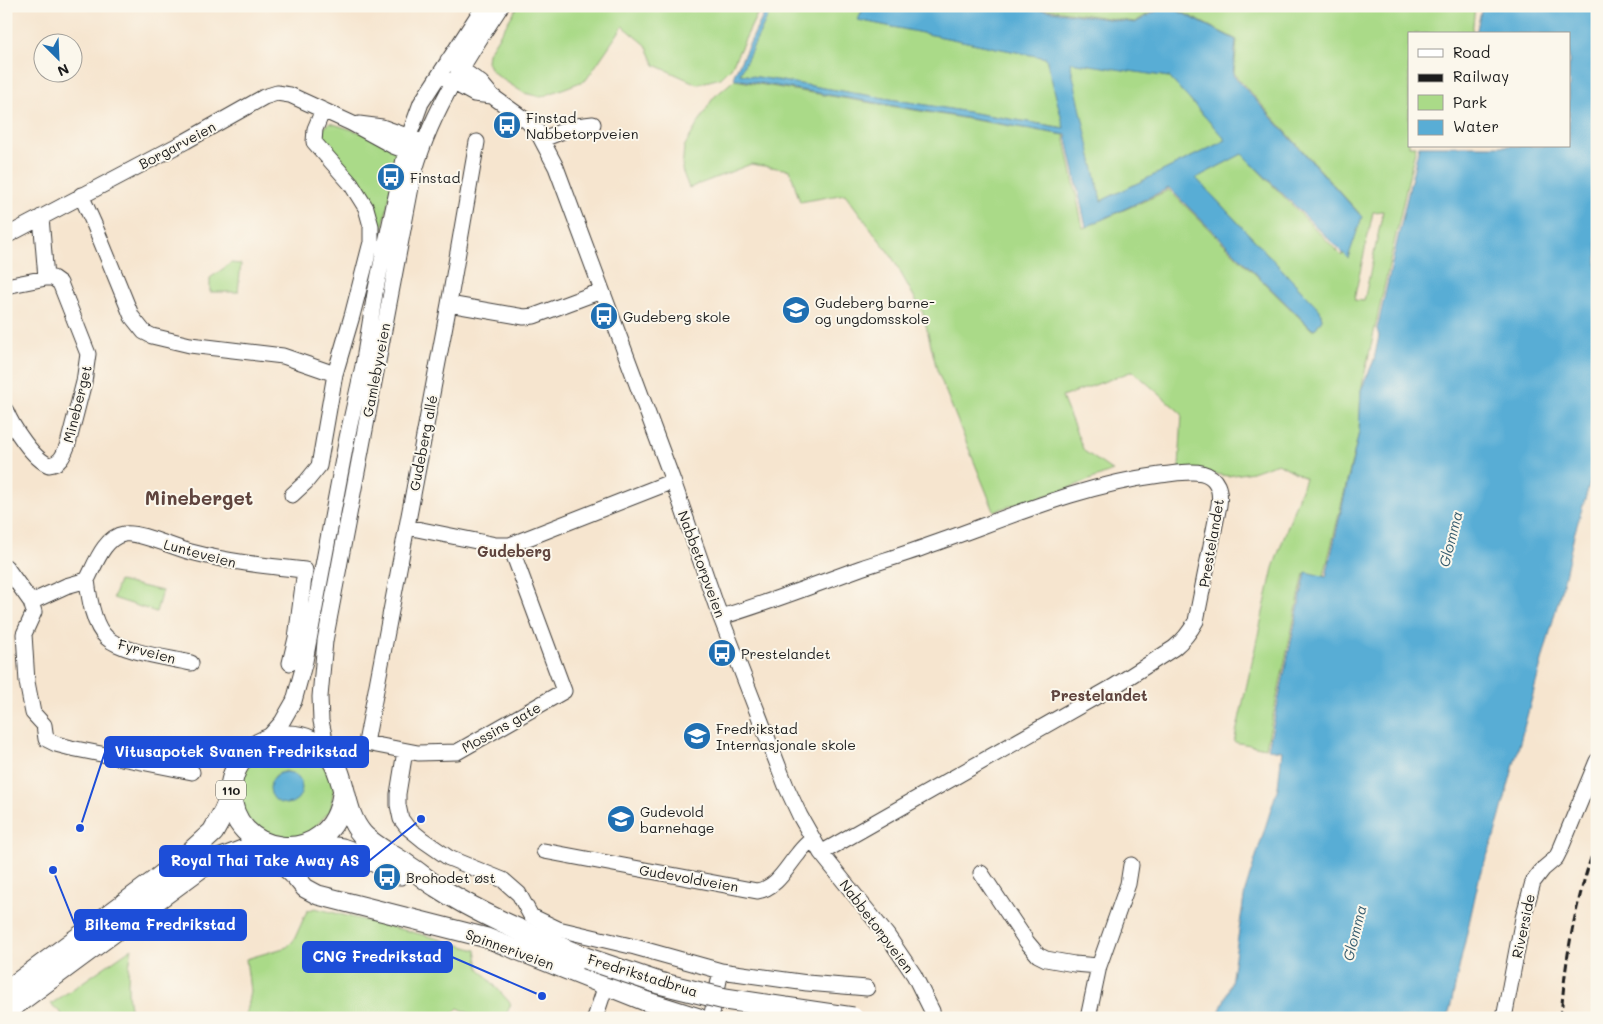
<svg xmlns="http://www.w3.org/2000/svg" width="1603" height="1024" font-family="Mali,sans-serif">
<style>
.green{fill:#aada88;stroke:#637b52;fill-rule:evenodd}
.water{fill:#59add5;stroke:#3a6478;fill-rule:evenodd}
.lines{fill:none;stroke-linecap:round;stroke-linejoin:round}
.minor-casing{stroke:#3d3a37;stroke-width:17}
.major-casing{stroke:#3d3a37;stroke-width:21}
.highway-casing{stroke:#3d3a37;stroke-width:23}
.minor{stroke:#fff;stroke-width:15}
.major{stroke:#fff;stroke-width:19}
.highway{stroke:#fff;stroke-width:21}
.rail{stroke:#1c1c1c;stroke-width:3;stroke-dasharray:8 4;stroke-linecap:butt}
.highway-bridge-casing{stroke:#3d3a37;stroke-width:23;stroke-linecap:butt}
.highway-bridge{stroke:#fff;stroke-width:21}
.labels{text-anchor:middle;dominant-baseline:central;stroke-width:4;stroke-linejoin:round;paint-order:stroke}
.shield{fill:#fbf7ec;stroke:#5f5e5a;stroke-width:1}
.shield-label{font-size:12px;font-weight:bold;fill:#1c1c1c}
.poi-label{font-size:14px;fill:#1c1c1c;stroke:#fbf7ec;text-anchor:start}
.street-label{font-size:14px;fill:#1c1c1c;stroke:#fbf7ec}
.water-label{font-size:15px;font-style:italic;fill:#375d6f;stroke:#fbf7ec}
.neighbourhood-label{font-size:15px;font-weight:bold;fill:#5f443e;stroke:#fbf7ec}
.district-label{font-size:19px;font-weight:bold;fill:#5f443e;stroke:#fbf7ec}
.leader{fill:none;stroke:#1d4ed8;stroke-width:2}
.callout-dot{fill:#1d4ed8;stroke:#fbf7ec;stroke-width:2}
.callout{fill:#1d4ed8;stroke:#1d4ed8;stroke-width:2}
.callout-label{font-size:15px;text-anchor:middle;font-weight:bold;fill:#fff}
</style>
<rect width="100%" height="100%" fill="#fbf7ec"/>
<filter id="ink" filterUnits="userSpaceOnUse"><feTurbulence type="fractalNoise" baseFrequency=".02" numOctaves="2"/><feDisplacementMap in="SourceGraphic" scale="10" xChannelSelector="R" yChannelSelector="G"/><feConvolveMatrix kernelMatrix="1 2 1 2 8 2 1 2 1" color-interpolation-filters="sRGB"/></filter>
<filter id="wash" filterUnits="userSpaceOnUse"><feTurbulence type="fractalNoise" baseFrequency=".0096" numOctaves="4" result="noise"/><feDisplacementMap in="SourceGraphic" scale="20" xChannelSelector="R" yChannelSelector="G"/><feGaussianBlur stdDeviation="1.12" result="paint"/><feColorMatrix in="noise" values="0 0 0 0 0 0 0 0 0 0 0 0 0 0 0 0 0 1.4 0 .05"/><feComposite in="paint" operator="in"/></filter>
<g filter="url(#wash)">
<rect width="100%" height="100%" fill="#f6e5cf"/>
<path class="green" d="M518,6H761L731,68L721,78L697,84L655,65L646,45L623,26L586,80L541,97L524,93L499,77L491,70L487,62L488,53Z
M773,6H864L859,20L1046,58L1065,128L739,74Z
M1028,6H1161L1135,22Z
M1170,6H1475L1472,34H1409V146H1416L1361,390L1359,432L1324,576L1304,574L1266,748L1234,742L1273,568L1305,478L1278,463L1252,472L1228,476L1179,468L1182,414L1133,371L1062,397L1084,451L1113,471L1061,491L994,511L937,370L923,313L892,257L845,194L800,202L790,170L751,164L689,188L682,170L684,147L713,98L734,80L1064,135L1083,228L1169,190L1312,330L1316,328L1322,319L1320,310L1196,178L1242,154L1342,256L1359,213L1234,74L1237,40ZM1383,211L1364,301L1354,300L1373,212Z
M1069,61L1169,77L1226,140L1101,201Z
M330,123L389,141L401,142L380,242L373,241L372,229L376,206L323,148L319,139L322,129Z
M231,263L241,264L238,292H210V278Z
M119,581L162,591L156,612L113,598Z
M305,743L335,778L331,810L310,832L295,838H279L263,832L250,822L241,808L239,775L258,749ZM286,771L296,775L270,784L276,775Z
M315,908L432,937L476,950L479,968L511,1004L506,1015L508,1018H479L458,1008L448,1018H245L250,991L246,959L287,947L294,940L307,911Z
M132,948C128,970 125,996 133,1018H62V1014L51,1004Z"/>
<path class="water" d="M768,6H773L740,74L1064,128L1046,58L858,20L864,6H1017L1135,23L1165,6H1168L1236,40L1233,75L1362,217L1348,258L1242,154L1196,178L1320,310L1322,319L1316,328L1312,329L1169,188L1086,227L1066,135L735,79L734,75ZM1070,62L1169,77L1226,140L1101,201Z
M1482,6H1597V460L1574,535L1564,580L1494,838L1480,874L1448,1018H1217L1231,983L1245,891L1278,787L1282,751L1268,749L1306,572L1326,577L1359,432L1361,390L1374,360L1379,336L1377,329L1419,146H1569V34H1476Z
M270 788a16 16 0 1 1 32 0a16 16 0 1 1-32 0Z"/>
</g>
<g filter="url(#ink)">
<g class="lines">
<defs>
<path id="minor" d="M448,60L481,83L492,96L527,121L537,131L556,167L673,481L716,605L786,786L800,816L821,853L887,935L914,975L932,1011L933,1018
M445,78L474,94L492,96
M359,124L382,127L418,140
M543,139L576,126L593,124
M477,142L449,304L366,743L418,753L457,752L564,691L510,545
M81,195L94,224L132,317L144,332L152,336L190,345L283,356L335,374
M41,217L46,278
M6,236L186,141L264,97L277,93L290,95L351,123L393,146L414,154
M6,286L46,278H53L60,283L88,354L84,382L68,444C64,454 61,464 49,465C33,459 12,426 6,411
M449,304L524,317L534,316L601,291
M292,495L306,482L319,466L335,374L352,316L371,242V226L366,208L351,184L314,142L315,129L323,110
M407,527L496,545H510L673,481
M6,567L31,602L34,612L24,634L27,682L33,713L44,725L46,739L56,744L71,748L192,772
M87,580C89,597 93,626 107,638C122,652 170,658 191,663
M31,602L66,586L87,580C95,565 104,537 124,534C139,531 174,548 191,552C229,562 266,566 305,570L296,638L290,663
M721,617C768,603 814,585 861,568C885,560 909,553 933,544C1007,518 1081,485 1160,475C1173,474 1189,470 1202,473C1218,477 1221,491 1219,505L1196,621C1190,632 1184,640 1174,648L1113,687L821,853
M266,740L282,722L294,701L305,661L347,438L363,366L375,293L409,136L421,103L484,6
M405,751L398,794V805L401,819L407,827L423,840L449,858L503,880L519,894L531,916L558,929L635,947L721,971L807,983L867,988
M328,753L321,721L320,697L325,641L412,182C427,118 465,61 501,6
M544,851L757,891C777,888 786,868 798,854C802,848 807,844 812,839
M981,873L1027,942L1038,955L1046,959L1074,964L1099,966
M595,1018L606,985
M711,1018L721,971
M1088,1018L1099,966L1128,884L1131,865
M1504,1018L1523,918L1533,882L1543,869L1556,858L1561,848L1597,761"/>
<path id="major" d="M273,846L280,862L295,876L305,888L318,895L487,938L645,1001L699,1018"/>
<path id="highway" d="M343,794C333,873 227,859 231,788C234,749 276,725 311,741C351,760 337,805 362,834C374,847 394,856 408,866C418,872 426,880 436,886C482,916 535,937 585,958
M308,844L342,849L370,859L400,874
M6,992L154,882L190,853L213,832L224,812L231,796
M6,1011L201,867L263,843"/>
</defs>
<use href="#minor" class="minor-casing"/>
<use href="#major" class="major-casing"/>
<use href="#highway" class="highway-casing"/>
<use href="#minor" class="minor"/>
<use href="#major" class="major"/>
<use href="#highway" class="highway"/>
<path class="rail" d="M1561,1018C1565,957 1576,898 1597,841"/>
<defs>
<path id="highway-bridge" d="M585,958L659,983L725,999L853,1018"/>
</defs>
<use href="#highway-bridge" class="highway-bridge-casing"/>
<use href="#highway-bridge" class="highway-bridge"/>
</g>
</g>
<defs>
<symbol id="bus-disc" viewBox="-11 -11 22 22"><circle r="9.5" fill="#1f6fb2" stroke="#fbf7ec"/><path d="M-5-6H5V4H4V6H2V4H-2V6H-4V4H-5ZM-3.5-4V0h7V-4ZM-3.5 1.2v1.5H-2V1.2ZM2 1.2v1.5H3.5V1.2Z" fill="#fff"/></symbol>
<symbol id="school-disc" viewBox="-11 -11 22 22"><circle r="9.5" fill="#1f6fb2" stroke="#fbf7ec"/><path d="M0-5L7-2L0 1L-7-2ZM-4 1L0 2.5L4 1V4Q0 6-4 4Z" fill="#fff"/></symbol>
</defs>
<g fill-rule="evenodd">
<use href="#bus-disc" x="491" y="109" width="32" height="32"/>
<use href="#bus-disc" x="375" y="161" width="32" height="32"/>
<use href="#school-disc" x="780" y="294" width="32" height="32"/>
<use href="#bus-disc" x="588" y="300" width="32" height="32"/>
<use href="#bus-disc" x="706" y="637" width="32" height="32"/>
<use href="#school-disc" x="681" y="720" width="32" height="32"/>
<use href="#school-disc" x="605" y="803" width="32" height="32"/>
<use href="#bus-disc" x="371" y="861" width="32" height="32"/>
</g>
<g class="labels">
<rect class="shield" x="216" y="780.5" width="30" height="19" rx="4"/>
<g class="shield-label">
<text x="231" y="790">110</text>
</g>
<g class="poi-label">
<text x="526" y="117">Finstad<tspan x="526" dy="16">Nabbetorpveien</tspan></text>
<text x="410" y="177">Finstad</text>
<text x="815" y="302">Gudeberg barne-<tspan x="815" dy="16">og ungdomsskole</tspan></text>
<text x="623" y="316">Gudeberg skole</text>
<text x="741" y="653">Prestelandet</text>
<text x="716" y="728">Fredrikstad<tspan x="716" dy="16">Internasjonale skole</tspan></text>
<text x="640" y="811">Gudevold<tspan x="640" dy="16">barnehage</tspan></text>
<text x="406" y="877">Brohodet øst</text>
</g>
<g class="street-label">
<text transform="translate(177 145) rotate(-28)">Borgarveien</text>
<text transform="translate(376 370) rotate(-79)">Gamlebyveien</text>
<text transform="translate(77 404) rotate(-76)">Mineberget</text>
<text transform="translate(423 443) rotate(-79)">Gudeberg allé</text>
<text transform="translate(1211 543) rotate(-80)">Prestelandet</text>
<text transform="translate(200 553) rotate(15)">Lunteveien</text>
<text transform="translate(702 564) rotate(70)">Nabbetorpveien</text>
<text transform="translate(147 651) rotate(15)">Fyrveien</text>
<text transform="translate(501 727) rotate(-29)">Mossins gate</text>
<text transform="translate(689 878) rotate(10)">Gudevoldveien</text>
<text transform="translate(877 926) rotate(53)">Nabbetorpveien</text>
<text transform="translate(1523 926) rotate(-78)">Riverside</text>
<text transform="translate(510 949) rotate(20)">Spinneriveien</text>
<text transform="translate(643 975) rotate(17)">Fredrikstadbrua</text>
</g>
<g class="water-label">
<text transform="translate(1450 539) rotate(-76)">Glomma</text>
<text transform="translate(1354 933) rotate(-76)">Glomma</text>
</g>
<g class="neighbourhood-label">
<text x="514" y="551">Gudeberg</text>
<text x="1099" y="695">Prestelandet</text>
</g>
<g class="district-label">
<text x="199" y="497">Mineberget</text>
</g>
</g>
<path class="leader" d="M80 828L105 752M421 819L369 861M53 870L75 925M542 996L452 957"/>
<g class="callout-dot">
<circle cx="80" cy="828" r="5"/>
<circle cx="421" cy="819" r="5"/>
<circle cx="53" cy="870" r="5"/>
<circle cx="542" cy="996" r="5"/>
</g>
<g class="callout">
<rect x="105" y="737" width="263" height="30" rx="5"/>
<rect x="160" y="846" width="209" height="30" rx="5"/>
<rect x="75" y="910" width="171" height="30" rx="5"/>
<rect x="303" y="942" width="149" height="30" rx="5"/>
</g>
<g class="callout-label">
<text x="236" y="757">Vitusapotek Svanen Fredrikstad</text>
<text x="265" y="866">Royal Thai Take Away AS</text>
<text x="160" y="930">Biltema Fredrikstad</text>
<text x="377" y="962">CNG Fredrikstad</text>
</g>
<rect width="1603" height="1024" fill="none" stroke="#fbf7ec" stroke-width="25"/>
<rect x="1408" y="32" width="162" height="115" fill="#fbf7ec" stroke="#a29f99"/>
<rect x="1418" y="49" width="25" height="8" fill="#ffffff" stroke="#a29f99"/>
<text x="1453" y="58" font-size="15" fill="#1c1c1c">Road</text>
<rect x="1418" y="74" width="25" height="8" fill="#1c1c1c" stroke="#a29f99"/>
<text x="1453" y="82" font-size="15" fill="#1c1c1c">Railway</text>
<rect x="1418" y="95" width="25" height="15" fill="#aada88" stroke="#a29f99"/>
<text x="1453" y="108" font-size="15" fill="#1c1c1c">Park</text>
<rect x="1418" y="120" width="25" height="15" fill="#59add5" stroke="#a29f99"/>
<text x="1453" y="132" font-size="15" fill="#1c1c1c">Water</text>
<g transform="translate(58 58) rotate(156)"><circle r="24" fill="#fbf7ec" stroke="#a29f99"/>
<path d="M0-4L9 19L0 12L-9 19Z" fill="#1f6fb2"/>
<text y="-8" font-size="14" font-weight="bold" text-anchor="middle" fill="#1c1c1c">N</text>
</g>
</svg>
